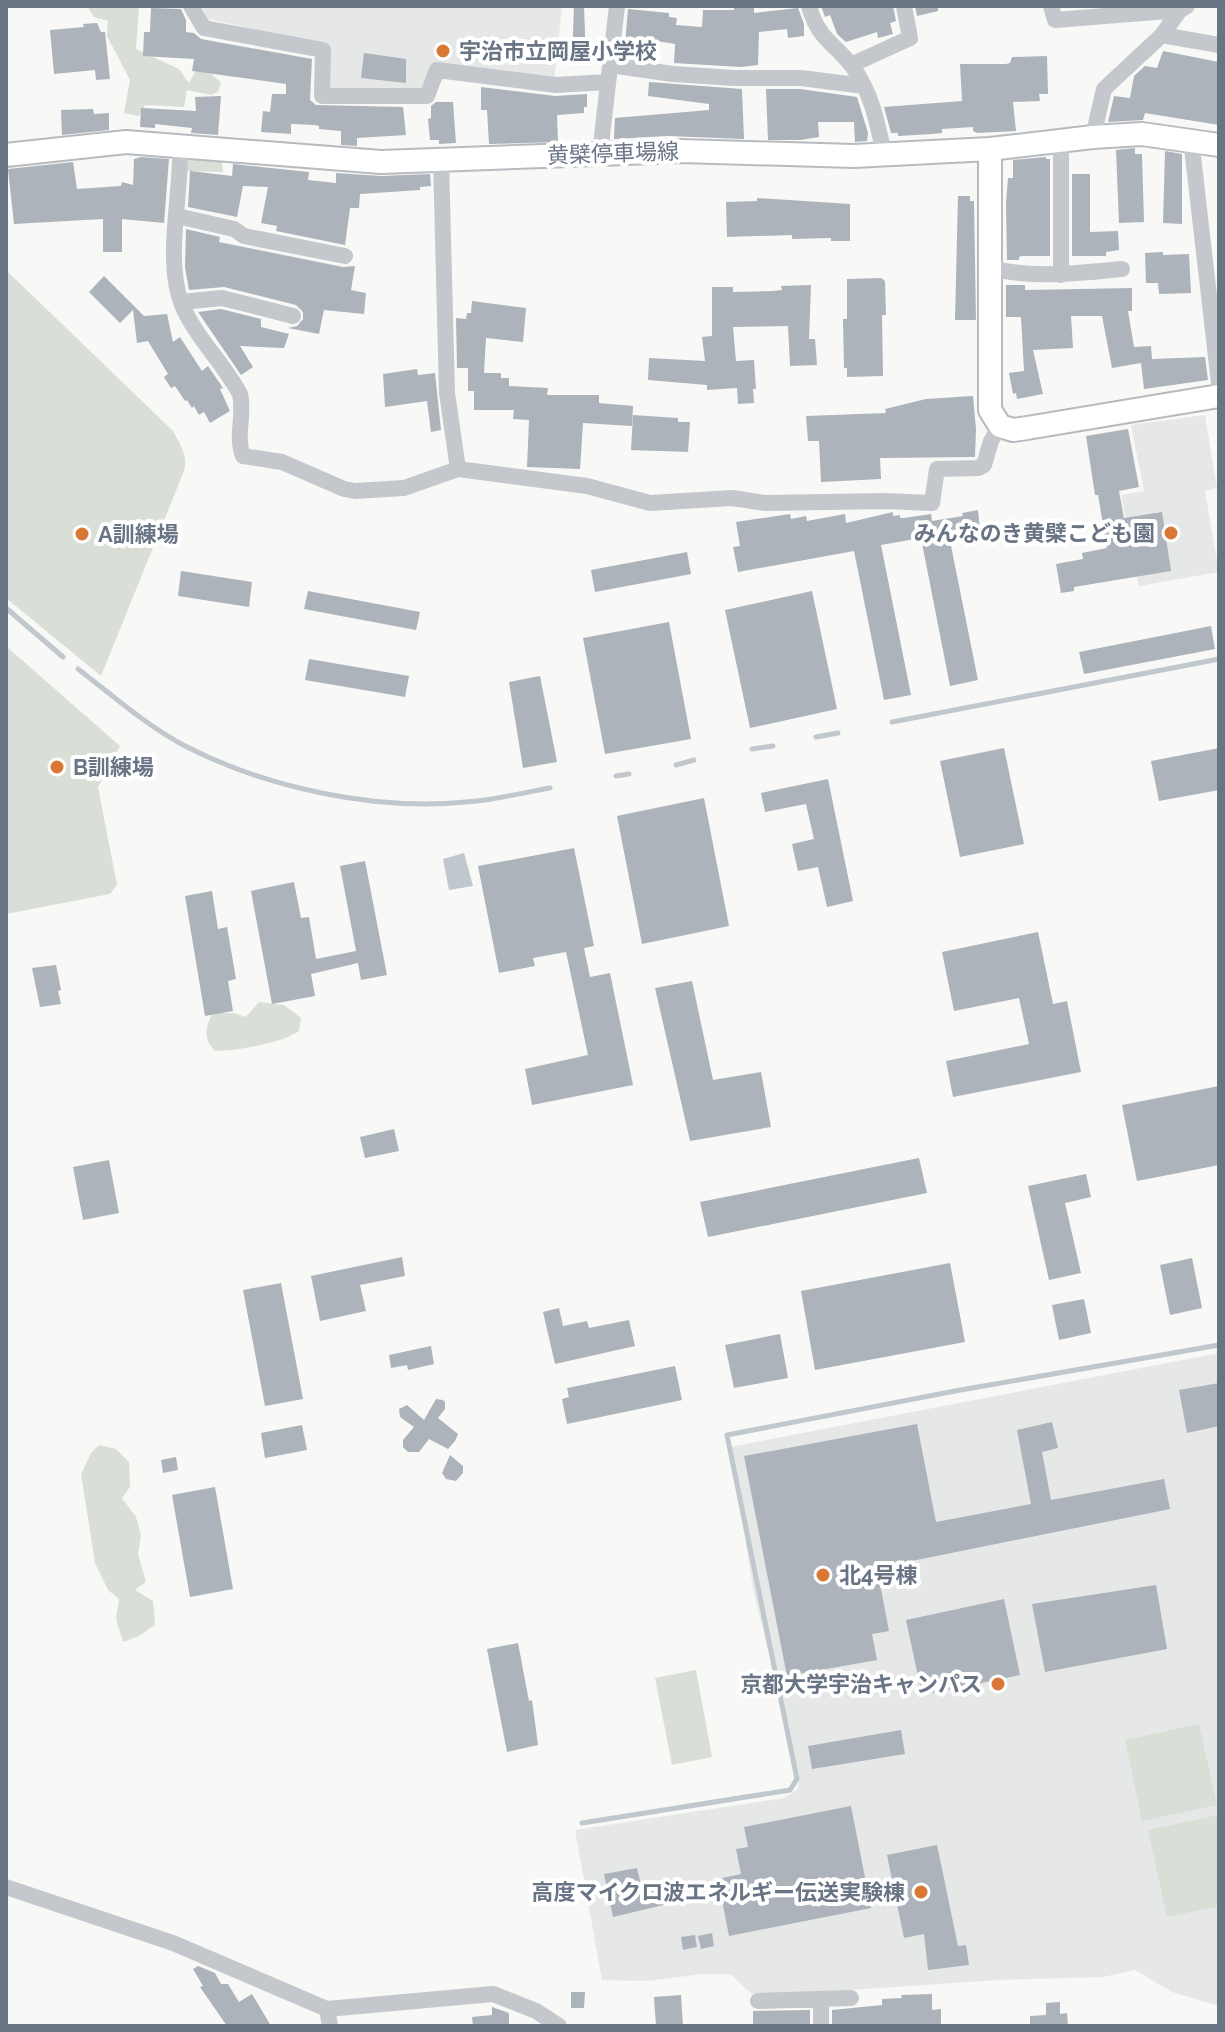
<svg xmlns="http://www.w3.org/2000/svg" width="1225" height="2032" font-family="Raleway,'Noto Sans JP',sans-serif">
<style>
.built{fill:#e6e7e7}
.green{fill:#d9dfd7}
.water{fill:#c0c7cd}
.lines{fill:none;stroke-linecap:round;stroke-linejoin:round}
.stream{stroke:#c0c7cd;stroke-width:5}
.building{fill:#adb3ba}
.secondary-casing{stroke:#b7babf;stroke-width:26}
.street{stroke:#c4c7cb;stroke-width:16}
.secondary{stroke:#fff;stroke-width:22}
.poi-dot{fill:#d97735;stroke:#fff;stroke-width:3}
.labels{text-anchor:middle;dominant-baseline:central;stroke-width:8;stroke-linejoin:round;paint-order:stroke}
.poi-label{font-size:22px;font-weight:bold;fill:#697485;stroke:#fff;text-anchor:start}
.street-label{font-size:22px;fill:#697485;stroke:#fff}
</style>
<rect width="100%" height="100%" fill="#f8f8f6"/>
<path class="built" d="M202,6H562L554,82L433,64L425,90L332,92L329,84L330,46L208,19Z
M1205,415L1217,488L1205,491L1219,572L1139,586L1121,495L1144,491L1131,425Z
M1219,1353V2006L1172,1992L1135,1970L1103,1977L998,1980L776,1995L752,1994L730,1974H702L648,1981L602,1980L575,1830L784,1798L798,1789L799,1775L754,1594L730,1447Z"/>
<path class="green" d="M87,6H139L136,49L179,69L189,83L200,63L221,83L218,92L211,95L187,90L184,107L145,105L139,116L124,113L130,80L107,36L108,21L94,17Z
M182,147L221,151L223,172L183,171Z
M6,270L173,431C180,444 188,455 184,471L101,676L6,598Z
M6,646L120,746L98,787L117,885L110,894L6,914Z
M259,1002L284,1005L301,1018L299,1031C282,1043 237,1051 215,1051C203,1039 205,1027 213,1013H234L246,1017Z
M99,1445L116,1449L129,1462L130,1487L122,1498L136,1517L141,1535L138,1554L146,1582L135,1590L153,1601L155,1625L139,1636L123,1642L116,1619L119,1599L108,1590L95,1563L81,1474L91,1453Z
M696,1670L712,1757L672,1765L655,1678Z
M1199,1724L1217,1805L1142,1821L1125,1740Z
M1218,1815L1219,1906L1167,1917L1148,1830Z"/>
<path class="water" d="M464,853L473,886L449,890L443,859Z"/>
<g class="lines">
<path class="stream" d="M6,608L63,657
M78,669C112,695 148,727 187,747C268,788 375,811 466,802C494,800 522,793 550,788
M892,722L1219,659
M816,737L838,733
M752,749L773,746
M676,765L694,760
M616,776L629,774
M582,1823L790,1790L797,1779L727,1435L955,1391L1219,1345"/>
</g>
<path class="building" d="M574,6H584L586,61L572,59Z
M734,6H754V13L798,8L804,24V36L788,38L787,29L759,32L758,65L741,67L674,63L675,44L650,40L648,59L624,56L628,9L669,13V17L677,18L676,25L702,27L703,10H734Z
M821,6H893L896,21L890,23L893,34L878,38L877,32L846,42L837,34L830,15L825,17Z
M915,6H938V11L917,16Z
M151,8L181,9L186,20V32L194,33L201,39L312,59L310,100L316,105L403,107L406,135L357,138V146L341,145V131L319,129V126L315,125L291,124V134L261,132L263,111L270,112L272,94H286V84L192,71L194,59L143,56L144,32H150Z
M97,23L101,32H105L110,79L96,80L95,70L54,74L50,30L84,27L83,24Z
M1163,51L1219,62V125L1145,113L1143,120L1108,122L1114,96L1130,98L1134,76L1145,66L1157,68Z
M364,53L406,59V83L361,78Z
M1047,56L1048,94H1039L1040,101L1013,102L1016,131L977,133L973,131V127L942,129V133L932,134L898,136V133H891L884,107L962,101L960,64H1006L1010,63L1012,57Z
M649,82L742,89L744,139L667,136L614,139L615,118L709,110V104L648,96Z
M481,87L555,96L587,94V107H584V113L557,115L558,142L489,144L487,110H481Z
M766,89H800L857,97L868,133L867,141L855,142L854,122H818L819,137L800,140H768Z
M221,96L218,135L191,133L192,128L155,124V128L140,127L141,108L196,111L195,97Z
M436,102H453L456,143L439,144V140H430L428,119L431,118V106Z
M93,109L94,114L109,113V130L62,135L61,110Z
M1135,148V154H1142L1144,222L1119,223L1116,150Z
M1165,151L1182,154V224L1163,223Z
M141,157L169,159L164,223L122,219V252H103V219L14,224L8,169L73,162L77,189L121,186L122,182L133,185L134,159Z
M1046,157V159H1050V256H1022L1019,257V260H1007L1006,203L1008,178H1013V160Z
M233,164L309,172L308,180L336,183V173L381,176L430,174L431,186L420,187V190L360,194L359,208H350L345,245L276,231L277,226L261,223L268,187L243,186L237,217L188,207L190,171L232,176Z
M1072,174H1090V232L1118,231L1119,250L1106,252V256H1072Z
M958,196H970V201H974L976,320H955Z
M757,198L850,204V241H831V238L792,239V235L727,237L726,202L757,201Z
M186,229L220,237L219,242L343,267L355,266L351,290L366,293L364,314L324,310L319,334L288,328L297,326L303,319V312L296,305L224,287L189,290L185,267Z
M1163,252V255L1189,254L1191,293L1159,294L1158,283H1146L1145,253Z
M104,276L144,316L167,314L173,342L180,337L202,371L208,366L223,388L220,389L230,411L210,423L204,412L199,415L194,406L192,408L187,400L185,401L175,386L171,388L164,377L168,374L148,341L137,343L133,310L120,323L89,292Z
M881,278L885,281L886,315H882L883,376L847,377V368H844L843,319H847V279Z
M811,285L809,339H815L817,365L790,366L788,326L733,327L736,361L754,360L756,389H753L754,403L738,404L737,388L707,390V385L648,380L649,358L705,361L702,337L712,336V287H733V292L772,291L782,290L781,286Z
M1006,285H1025V290L1132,288V311H1128L1134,347L1151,346L1152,359L1205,357L1208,380L1144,389L1141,363L1112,368L1102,316H1071L1073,348L1033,350L1043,394L1017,399L1016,393L1013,394L1009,373L1024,371L1021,317H1006Z
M472,301L526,308L523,342L486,338L484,373H501V378H509V386L548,388L547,395H599V403L633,406L632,426L583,423L580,469L527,467L529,420L513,419L514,410H474V391H468V368H457L456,318L466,319L467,313H471Z
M221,309L261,319V327L289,334L284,348L240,346L253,367L241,375L198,312Z
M417,369L418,375L435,373L441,430L431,432L427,401L385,407L383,374Z
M973,396L976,429L975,457L880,458L881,479L821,482L819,441H808L806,416L886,413L885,409L926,399Z
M633,415L678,418V422H690L688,452L631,450Z
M1128,429L1139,487L1119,491L1124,518L1162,512L1171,571L1074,587V591L1061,593L1056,564L1083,559L1082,553L1107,548L1098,495H1095L1086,436Z
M978,510L980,531L949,536L978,680L950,686L921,538L881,545L911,695L884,700L854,551L738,572L733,547L740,546L736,522L790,514L791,519L806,516L807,521L845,514L846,523L893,512V516L900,515V518H904L931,514L932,521L963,516L962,513Z
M687,552L691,574L595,592L591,570Z
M181,571L252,582L249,607L178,596Z
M308,591L420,612L416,630L304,609Z
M812,591L837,709L750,728L725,610Z
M669,622L691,739L605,754L583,638Z
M1211,626L1215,649L1084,674L1079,652Z
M309,659L409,676L405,697L305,680Z
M540,676L557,762L523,768L509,682Z
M1004,748L1024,844L960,857L940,761Z
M1219,748V790L1159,801L1151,761Z
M828,779L853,901L827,907L818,867L798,871L792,844L814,839L806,804L765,812L761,793Z
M704,798L729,926L642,944L617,816Z
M574,848L594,946L584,948L590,977L610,973L633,1085L532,1105L525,1069L588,1055L566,952L533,958L535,966L499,973L478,866Z
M365,861L387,975L361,980L358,963L311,974L315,996L272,1004L251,891L294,882L301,918L309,917L316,959L356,951L340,866Z
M212,891L218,929L227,927L236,979L228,981L233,1011L205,1016L185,896Z
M1038,932L1053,1004L1067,1001L1081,1072L953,1097L946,1061L1029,1044L1019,998L954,1011L942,952Z
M56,965L61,990L58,991L61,1004L40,1007L32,968Z
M692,981L713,1080L761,1072L771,1127L690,1141L655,988Z
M1219,1086V1165L1137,1181L1122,1105Z
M394,1129L399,1151L365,1158L360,1137Z
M919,1158L927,1193L708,1237L700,1202Z
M109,1160L119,1213L83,1220L73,1167Z
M1086,1174L1091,1197L1065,1203L1081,1273L1049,1280L1028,1186Z
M402,1257L405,1276L360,1285L366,1311L320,1321L311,1276Z
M1192,1258L1202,1308L1170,1315L1160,1265Z
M950,1263L965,1342L815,1370L801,1291Z
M281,1283L303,1399L265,1406L243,1290Z
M1084,1299L1091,1333L1059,1340L1052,1305Z
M559,1308L563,1326L587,1321L589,1328L629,1320L635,1346L555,1364L543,1312Z
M780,1334L788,1378L734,1388L725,1345Z
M431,1346L434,1364L408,1370L407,1365L391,1368L389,1355Z
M675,1366L682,1400L567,1424L562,1399L569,1397L567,1388Z
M1219,1383V1426L1187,1433L1179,1390Z
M436,1399L443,1400L445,1402V1409L438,1418L458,1434L455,1441L448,1449L429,1439L419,1452H408L403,1447V1440L414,1427L400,1417L399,1409L407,1405L424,1420Z
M1052,1422L1058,1448L1042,1452L1051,1500L1164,1479L1170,1509L877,1568L889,1631L872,1634L877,1660L787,1676L744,1456L917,1424L936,1522L1031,1504L1017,1430Z
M302,1425L307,1450L265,1458L261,1433Z
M450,1455L463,1466V1473L456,1481L446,1479L442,1473Z
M176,1457L178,1470L163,1473L161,1460Z
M215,1487L233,1589L190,1597L172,1495Z
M1156,1585L1167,1649L1045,1672L1032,1604Z
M1004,1599L1020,1675L922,1695L906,1620Z
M518,1643L529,1701L532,1700L538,1745L507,1752L487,1649Z
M901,1730L905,1754L812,1769L808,1746Z
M851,1806L871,1908L729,1936L718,1879L741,1874L736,1849L748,1847L744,1827Z
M937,1845L958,1946L966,1945L969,1965L928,1970L924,1934L904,1938L887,1855Z
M637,1868L641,1885L675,1878L680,1901L613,1917L604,1874Z
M712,1933L714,1946L701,1949L698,1936Z
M695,1935L697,1947L683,1950L681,1937Z
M198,1966L215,1973L221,1984H228L239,2002L252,1994L271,2026H227L200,1987L203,1986L193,1969Z
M571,1992H585L584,2008H571Z
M932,1994V2010L941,2009V2026H832V2010L882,2005V1999L902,1998L901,1995Z
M681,1995L683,2026H656L654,1997Z
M1060,2002V2014L1067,2013L1068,2026H1030V2016L1046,2015V2003Z
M492,2007L509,2013V2026H473L472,2017L492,2015Z
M810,2010V2026H753V2011Z"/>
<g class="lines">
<defs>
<path id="secondary" d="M990,149V410L1000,426L1013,430L1027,428L1219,396
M6,155L126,142L381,162L681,151L854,156L990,149L1093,137L1142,134L1219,145"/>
</defs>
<use href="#secondary" class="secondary-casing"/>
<path class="street" d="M191,6L204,28L323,50L322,96H427L437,70L556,85L607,82
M809,6C819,41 833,41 852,66C872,93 877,122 884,154
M1051,6L1055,20L1180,10
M1162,35L1219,45
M610,65L673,74L734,78H801L864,86
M851,65L910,38L904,6
M1093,137L1104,89L1162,35L1180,10L1187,6
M1191,139L1219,383
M180,145C182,194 164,260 182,305C195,336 224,364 240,394C245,415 235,436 243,456L282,462L344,489L355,491L404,488L458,469L587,486L650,503L732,498L765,503L885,501L932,503L937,469L978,468L984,465L991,441L1000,426
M600,153L617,6
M441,160L447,393L458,469
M177,216L234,229L244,236L345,256
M990,268C1034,279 1077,273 1122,269
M1061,275V141
M181,302L222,298L293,316
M6,1887L173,1943L327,2009L493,1994L536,2011L559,2026
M821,1999V2026
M758,2001L851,1998
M327,2009L330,2026"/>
<use href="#secondary" class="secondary"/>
</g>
<g class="poi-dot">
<circle cx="443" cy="51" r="8"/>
<circle cx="1171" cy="533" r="8"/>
<circle cx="82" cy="534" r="8"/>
<circle cx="57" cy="767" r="8"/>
<circle cx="823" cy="1575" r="8"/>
<circle cx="998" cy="1684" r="8"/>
<circle cx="921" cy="1892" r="8"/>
</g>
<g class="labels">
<g class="poi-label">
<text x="459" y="51">宇治市立岡屋小学校</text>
<text x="1155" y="533" text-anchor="end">みんなのき黄檗こども園</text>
<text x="98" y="534">A訓練場</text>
<text x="73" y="767">B訓練場</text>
<text x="839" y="1575">北4号棟</text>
<text x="982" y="1684" text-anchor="end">京都大学宇治キャンパス</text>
<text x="905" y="1892" text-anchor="end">高度マイクロ波エネルギー伝送実験棟</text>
</g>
<g class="street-label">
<text transform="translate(613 153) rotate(-2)">黄檗停車場線</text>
</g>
</g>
<rect width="1225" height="2032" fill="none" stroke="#697485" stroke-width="16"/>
</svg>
